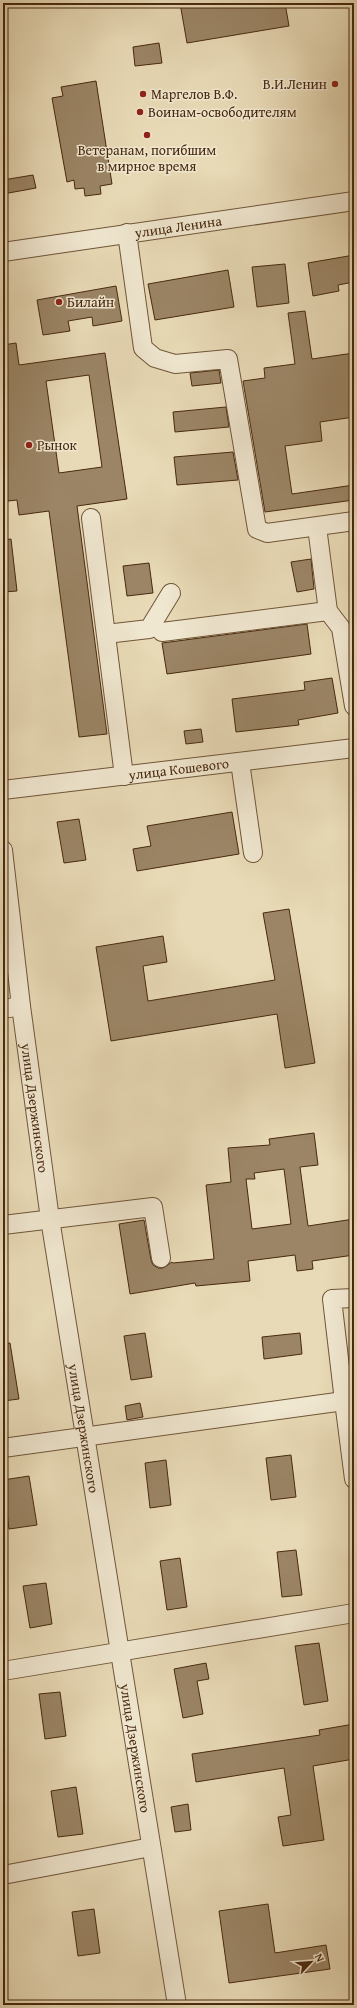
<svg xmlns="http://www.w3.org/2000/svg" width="357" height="2008" font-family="'Gentium Book Plus',serif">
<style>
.building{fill:#9b8566;stroke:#48290f;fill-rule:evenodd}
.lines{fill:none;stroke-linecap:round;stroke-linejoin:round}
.minor-casing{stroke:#705539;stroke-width:20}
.minor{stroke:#f0e7d0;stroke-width:18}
.poi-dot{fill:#8f2418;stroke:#f0e7d0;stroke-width:1.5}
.labels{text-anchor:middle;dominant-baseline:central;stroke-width:3;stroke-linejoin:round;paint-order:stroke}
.poi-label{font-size:14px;fill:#48290f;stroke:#f0e7d0;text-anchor:start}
.street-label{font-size:14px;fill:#48290f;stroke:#f0e7d0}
</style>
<rect width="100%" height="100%" fill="#e8dab6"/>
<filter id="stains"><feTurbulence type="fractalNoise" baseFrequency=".005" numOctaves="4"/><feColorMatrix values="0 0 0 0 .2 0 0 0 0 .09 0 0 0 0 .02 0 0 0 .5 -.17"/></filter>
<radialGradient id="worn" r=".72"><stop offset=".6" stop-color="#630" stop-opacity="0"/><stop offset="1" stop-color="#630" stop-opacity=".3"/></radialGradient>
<path class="building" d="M180,3H285L289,26L187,43Z
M159,43L162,63L135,66L133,47Z
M96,81L112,184L100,186L101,194L85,196L84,188L75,189L74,180L67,182L52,98L63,96L61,87Z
M33,175L36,188L3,194V180Z
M354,255V282L338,285L339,291L313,296L308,263Z
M285,264L289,303L257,307L252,267Z
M228,270L234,307L155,320L148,284Z
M116,286L122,321L93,326L92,317L68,321L70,331L43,335L37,300Z
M305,311L312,359L354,353V417L320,422L322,441L285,446L292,494L354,485V500L265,512L243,381L265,378L264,368L295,364L288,313Z
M16,343L19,365L105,353L127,499L77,506L107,734L79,737L49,511L19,515L17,500L8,501L6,491L3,492V345ZM89,375L102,467L59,473L46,381Z
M219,370L221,383L192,386L190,373Z
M226,407L229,427L175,432L173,412Z
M233,452L238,480L177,485L174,457Z
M11,539L17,591L3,592V540Z
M311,559L314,589L297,592L291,562Z
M149,563L153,593L127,596L123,566Z
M307,624L311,654L167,674L162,643Z
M332,678L338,713L298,720L299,725L236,732L232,699L305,690L304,682Z
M201,729L203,742L186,744L184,731Z
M232,812L239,854L137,871L133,849L151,846L147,826Z
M79,819L86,860L64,863L57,822Z
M289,909L315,1063L285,1068L277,1014L111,1041L96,947L163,936L167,962L143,966L148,1001L275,980L263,913Z
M314,1133L318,1165L300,1167L308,1226L354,1219V1255L312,1261L313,1269L297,1271L295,1255L248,1261L250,1281L196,1286L195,1283L130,1294L119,1224L144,1220L151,1260L153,1265L158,1268H163L172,1262L173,1263L214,1259L206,1185L231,1182L228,1148L270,1145L269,1139ZM284,1169L291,1224L252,1229L246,1179H255L254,1173Z
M145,1333L152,1377L131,1380L124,1336Z
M300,1333L302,1354L264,1359L262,1337Z
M10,1343L19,1399L3,1401V1344Z
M140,1403L143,1417L127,1420L125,1406Z
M291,1455L296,1497L271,1500L266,1458Z
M166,1460L171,1505L150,1508L145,1463Z
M29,1476L37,1525L9,1529L3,1480Z
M296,1550L302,1595L282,1597L277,1552Z
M180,1558L187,1607L167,1610L160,1561Z
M46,1583L52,1624L30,1628L23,1586Z
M319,1643L328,1701L304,1705L295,1646Z
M206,1663L209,1679L197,1681L203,1714L183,1718L174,1669Z
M60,1692L66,1736L45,1739L39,1694Z
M354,1724V1759L313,1766L324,1840L283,1846L278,1817L291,1815L284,1768L196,1782L192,1754L320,1735L319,1730Z
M76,1787L83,1834L58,1837L51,1791Z
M188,1804L191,1830L175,1832L171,1807Z
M268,1904L275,1953L326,1945L330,1969L229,1983L219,1911Z
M94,1909L100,1953L78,1956L72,1912Z"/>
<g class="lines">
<defs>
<g id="minor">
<path d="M127,233L143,348L155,358L175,364L228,359L257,529L267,533L354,521"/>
<path id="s1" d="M3,252L354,201"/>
<path d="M91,518L124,776"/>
<path d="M317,527L328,611L341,628L354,706"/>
<path d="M162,632L328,611"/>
<path d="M106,634L149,629L171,593"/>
<path d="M240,762L253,853"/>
<path id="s2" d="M3,790L354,748"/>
<path id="s3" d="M3,850L21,1006L50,1219L177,2005"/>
<path d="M3,1009L21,1006"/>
<path d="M3,1225L153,1207L161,1258"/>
<path d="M344,1401L332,1299L354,1298"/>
<path d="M3,1448L344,1401L354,1479"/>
<path d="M3,1671L354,1613"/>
<path d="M3,1875L151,1847"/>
</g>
</defs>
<use href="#minor" class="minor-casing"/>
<use href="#minor" class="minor"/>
</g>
<g class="poi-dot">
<circle cx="335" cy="84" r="4"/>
<circle cx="143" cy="94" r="4"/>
<circle cx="140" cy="112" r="4"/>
<circle cx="147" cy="135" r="4"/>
<circle cx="59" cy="302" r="4"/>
<circle cx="29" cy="445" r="4"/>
</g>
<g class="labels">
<g class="poi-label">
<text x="327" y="84" text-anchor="end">В.И.Ленин</text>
<text x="151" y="94">Маргелов В.Ф.</text>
<text x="148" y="112">Воинам-освободителям</text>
<text x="147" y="150" text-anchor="middle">Ветеранам, погибшим<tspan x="147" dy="16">в мирное время</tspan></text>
<text x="67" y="302">Билайн</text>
<text x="37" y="445">Рынок</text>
</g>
<g class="street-label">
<text stroke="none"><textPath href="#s1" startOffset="177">улица Ленина</textPath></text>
<text stroke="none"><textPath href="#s2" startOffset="177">улица Кошевого</textPath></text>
<text stroke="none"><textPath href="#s3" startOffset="260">улица Дзержинского</textPath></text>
<text stroke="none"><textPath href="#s3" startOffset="584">улица Дзержинского</textPath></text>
<text stroke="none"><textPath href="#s3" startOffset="908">улица Дзержинского</textPath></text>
</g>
</g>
<rect width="357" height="2008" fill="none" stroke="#e8dab6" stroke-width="16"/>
<rect x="4" y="4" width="349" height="2000" fill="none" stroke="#48290f" stroke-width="2"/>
<rect x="8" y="8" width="341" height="1992" fill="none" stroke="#48290f"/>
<g transform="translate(311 1962) rotate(64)" stroke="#f0e7d0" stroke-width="3" paint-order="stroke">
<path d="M0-3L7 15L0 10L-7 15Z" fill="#48290f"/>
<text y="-6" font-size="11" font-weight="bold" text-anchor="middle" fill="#48290f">N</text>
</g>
<rect width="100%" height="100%" filter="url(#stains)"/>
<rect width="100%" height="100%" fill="url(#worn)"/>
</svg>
